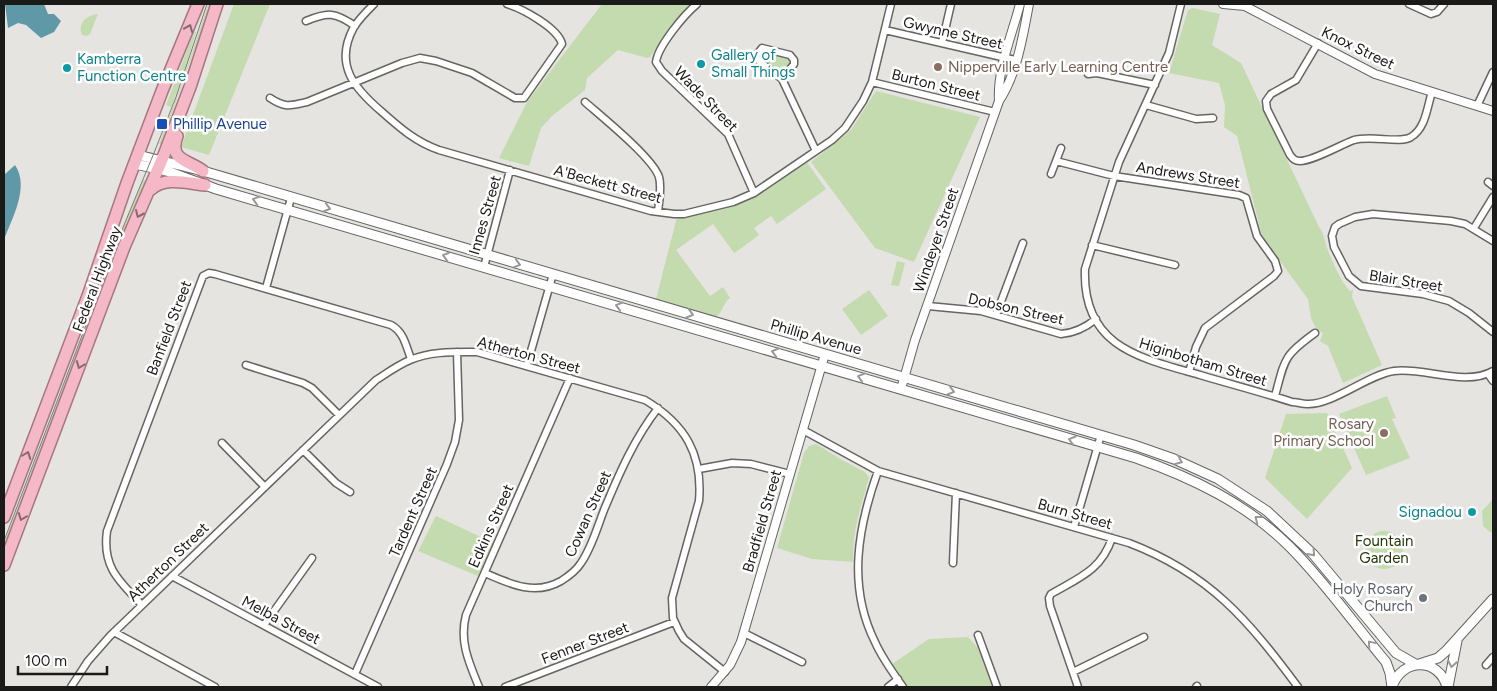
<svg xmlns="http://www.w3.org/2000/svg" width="1497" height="691" font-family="Figtree,sans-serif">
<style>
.green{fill:#c3dbaf}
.water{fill:#5f99a8}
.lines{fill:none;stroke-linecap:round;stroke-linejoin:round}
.minor-casing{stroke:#666562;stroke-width:9}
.tertiary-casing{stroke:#666562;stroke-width:10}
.secondary-casing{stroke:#666562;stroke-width:11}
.trunk-casing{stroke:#a67680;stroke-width:14}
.minor{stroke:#fff;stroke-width:6}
.tertiary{stroke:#fff;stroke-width:8}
.secondary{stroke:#fff;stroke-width:9}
.trunk{stroke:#f4b8c6;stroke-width:11}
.tram{stroke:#7c7c7a;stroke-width:1}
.oneway{stroke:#876970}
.oneway2{stroke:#989898}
.culture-dot{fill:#0f9aa8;stroke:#fff;stroke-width:2}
.education-dot{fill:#8d6e63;stroke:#fff;stroke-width:2}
.transit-dot{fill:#1a4fb4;stroke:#fff;stroke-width:2}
.worship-dot{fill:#6b7280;stroke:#fff;stroke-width:2}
.labels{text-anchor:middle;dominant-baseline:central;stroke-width:5;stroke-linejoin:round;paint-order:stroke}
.street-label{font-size:15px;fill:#1a1a19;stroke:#fff}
.culture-label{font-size:15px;fill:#0d838f;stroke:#fff;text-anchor:start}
.education-label{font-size:15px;fill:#785e54;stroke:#fff;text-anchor:start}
.transit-label{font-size:15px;fill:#164399;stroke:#fff;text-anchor:start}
.park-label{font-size:15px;fill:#213708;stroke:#fff}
.worship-label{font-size:15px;fill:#5b616d;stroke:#fff;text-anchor:end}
</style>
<rect width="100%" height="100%" fill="#e5e4e1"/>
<path class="green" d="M208,4H211L200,42L194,51L161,144H159L183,80Z
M234,4H270L209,155L181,147Z
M602,4H689L650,57L647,58L618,50L587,78L585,90L552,116L541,128L529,166L499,158L527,102Z
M1193,8L1220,14L1212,45L1241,63L1319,227C1324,234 1324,238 1326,245C1332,261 1339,279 1350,291L1353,290L1352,297L1382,365L1343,383L1328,346L1320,341L1323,333L1317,330L1311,318L1308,299L1266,242L1261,232L1237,136L1224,127L1225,105L1219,83L1169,73L1188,10Z
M98,14L90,34L87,36L82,35C77,23 87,15 98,14Z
M194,32H196L184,73L171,107L166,105Z
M770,53L790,59L791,64L783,73L778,74L764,61V55Z
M876,91L980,117L914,262L875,248L811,162L851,130Z
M806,161L826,189L777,224L771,216L754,228L759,235L736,252L734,253L713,224L676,250L710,296L723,287L730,298C723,303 723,312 716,317L656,299L677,217C704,214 734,208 759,194C775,185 791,172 806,161Z
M143,180L147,181L4,553V543L128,215Z
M897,261L905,263L899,286L891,285Z
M869,290L888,316L861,335L842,309Z
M1387,396L1396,418L1392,419L1410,458L1366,475L1339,414Z
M1327,413L1352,468L1307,519L1265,478L1286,414Z
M816,444L842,460L865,472L869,478C860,510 853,528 853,562L812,559L777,548L804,453L809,446Z
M1493,499V532H1490L1483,526L1482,511Z
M436,516L494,543L478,576L418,551Z
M1365 550a19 19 0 1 1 38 0a19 19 0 1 1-38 0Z
M968,637L978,648L992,687H908L892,664L929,639Z"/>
<path class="water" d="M5,4H44L48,14H54L61,21L54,32L41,38L26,25L18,23L8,28Z
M15,165C30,187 12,218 4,240V175Z"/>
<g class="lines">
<defs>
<path id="minor" d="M374,4C367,11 359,19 354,27C333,65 355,89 382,112C400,128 416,142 439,150L651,211L674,214H684L733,202L754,193L832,140L845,128L863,101L872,82L891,4
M697,4C684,15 658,46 656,62L662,71L728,134L754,193
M1181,4L1169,53L1119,162L1085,269C1082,347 1140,358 1200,375C1230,384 1261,392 1292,402C1297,402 1302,404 1307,404C1333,405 1367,375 1394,371C1424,367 1465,387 1493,371
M1409,4L1431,14L1437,12L1444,4
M306,21C328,12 335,12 355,26
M885,30L1015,60
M942,43L951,4
M1318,43L1296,80L1271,94L1266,101L1267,109L1290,155C1293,159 1295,161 1300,161C1313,161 1340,145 1354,140C1371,135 1401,144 1411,137C1426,128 1427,107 1432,92
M1088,74L1097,73L1155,85
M782,79L794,64V60L790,55L762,48L756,56L759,61L782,79L816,151
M872,82L995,112
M270,98C285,108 290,106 307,102L402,63L420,58L436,61L472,73L515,98H524L562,44C558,28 523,9 507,4
M585,102C602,117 653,158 659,177C662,188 659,201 658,212
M1146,105L1196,119L1213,118
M1477,106L1493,72
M1056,161L1114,176L1239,195L1246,198L1257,236L1275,261L1278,271L1274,276L1205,328L1196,347L1189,372
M1051,174L1061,148
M1488,182L1493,186
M1474,228L1493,197
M1493,241L1465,224L1451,221L1373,214L1355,217L1339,224L1335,227L1332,236L1334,247L1349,276L1361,286L1423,294L1449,301L1469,313L1493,332
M1092,245L1175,265
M484,267L510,170
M266,288L291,198
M928,306L981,311L1061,334C1075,333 1085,328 1096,319
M996,315L1023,243
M246,365L303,383L312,388L339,415
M527,365L553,274
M1488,374L1493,381
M1275,396C1285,359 1283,356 1315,333
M803,430L878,471L1129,543C1210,574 1248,620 1298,687
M222,443L265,487
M303,450L336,483L350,492
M699,469L732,463L751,464L790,474
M878,471C858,527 847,586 875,642C882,658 893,673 903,687
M1074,527L1101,435
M953,563L956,493
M485,573C510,584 535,596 561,581C569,576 576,571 581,563C592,547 597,528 604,510C619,474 634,439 658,408
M172,576L378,687
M142,605C119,581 102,567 107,531L203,276L209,273L215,274L391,325C404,332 406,346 411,359
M264,625L312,558
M114,632L215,687
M744,633L802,662
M978,635L997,687
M1486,665L1493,657
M1073,672L1144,637
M355,674L447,464L455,442L459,420L457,352
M71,687L88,661L110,636L376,380C387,373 398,365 410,360C431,351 455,352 477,352L645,400C685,424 703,454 699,501L672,598L673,618L679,631L684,639L725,672
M479,687C469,663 459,641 466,615L570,378
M505,687L674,622
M888,687L898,679
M1078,687L1050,606L1049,598L1051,594C1078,578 1101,571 1112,538
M1196,687L1197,686"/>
<path id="tertiary" d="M1223,4L1245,6
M1241,4L1375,74L1493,111
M999,101C997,69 1012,35 1020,4
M901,389L915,340L999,101C1017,74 1023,36 1029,4
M711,687L730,665L741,642L825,354"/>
<path id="secondary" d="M138,155L203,171L1134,445L1174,459L1218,479L1267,511L1313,554L1396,653L1417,665
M135,164L167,171L216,189L1136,458C1193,478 1247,504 1290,547C1325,582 1354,624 1386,662L1390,673L1392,687
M1419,664L1438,658L1446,651L1493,599
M1392,687C1401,658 1439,657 1447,687
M1448,687L1457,641"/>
<path id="trunk" d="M177,136C168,161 189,160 203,171
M150,190C165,176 186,183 205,185
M4,517L88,296L127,183L162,91L198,4
M4,565L124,247L164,155L190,87L217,4"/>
</defs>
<use href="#minor" class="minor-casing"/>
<use href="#tertiary" class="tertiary-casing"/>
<use href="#secondary" class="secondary-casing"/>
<use href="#trunk" class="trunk-casing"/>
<use href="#minor" class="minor"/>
<use href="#tertiary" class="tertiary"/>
<use href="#secondary" class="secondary"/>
<use href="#trunk" class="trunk"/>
<path class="tram" d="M4,541L124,225L154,153L176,97L207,4"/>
</g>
<defs><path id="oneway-chevron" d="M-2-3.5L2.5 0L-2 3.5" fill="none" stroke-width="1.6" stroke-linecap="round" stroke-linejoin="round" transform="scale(1.25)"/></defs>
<g class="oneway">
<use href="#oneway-chevron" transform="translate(189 28) rotate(-68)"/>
<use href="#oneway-chevron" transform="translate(139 214) rotate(114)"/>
<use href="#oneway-chevron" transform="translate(80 365) rotate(111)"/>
<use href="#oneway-chevron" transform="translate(27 455) rotate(-69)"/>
<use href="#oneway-chevron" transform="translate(22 517) rotate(111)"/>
</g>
<g class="oneway2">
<use href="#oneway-chevron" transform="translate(256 200) rotate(-164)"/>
<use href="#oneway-chevron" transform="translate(327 208) rotate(16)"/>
<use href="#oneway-chevron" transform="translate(446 256) rotate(-164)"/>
<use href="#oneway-chevron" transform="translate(517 264) rotate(16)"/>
<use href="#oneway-chevron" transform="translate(619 306) rotate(-164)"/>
<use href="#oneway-chevron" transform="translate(690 314) rotate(16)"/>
<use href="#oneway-chevron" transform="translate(775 352) rotate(-164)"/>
<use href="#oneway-chevron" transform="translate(861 377) rotate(-164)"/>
<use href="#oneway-chevron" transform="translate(951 391) rotate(16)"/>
<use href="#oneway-chevron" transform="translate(1072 440) rotate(-163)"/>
<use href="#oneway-chevron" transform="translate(1179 461) rotate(23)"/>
<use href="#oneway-chevron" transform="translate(1258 519) rotate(-142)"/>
<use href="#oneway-chevron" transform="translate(1312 553) rotate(48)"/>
<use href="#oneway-chevron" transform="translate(1371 644) rotate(-130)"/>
<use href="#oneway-chevron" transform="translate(1452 664) rotate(100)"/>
</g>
<g class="culture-dot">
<circle cx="701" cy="64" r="5"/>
<circle cx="67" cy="68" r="5"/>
<circle cx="1472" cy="512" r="5"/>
</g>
<g class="education-dot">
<circle cx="938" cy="67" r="5"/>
<circle cx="1384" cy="433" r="5"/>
</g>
<rect class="transit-dot" x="156" y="118" width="12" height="12" rx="2.5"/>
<circle class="worship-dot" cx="1423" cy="598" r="5"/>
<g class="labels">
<g class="street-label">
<text transform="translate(953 33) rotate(13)">Gwynne Street</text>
<text transform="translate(1358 48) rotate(26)">Knox Street</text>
<text transform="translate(936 85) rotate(14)">Burton Street</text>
<text transform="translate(706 99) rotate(46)">Wade Street</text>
<text transform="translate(1188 175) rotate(9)">Andrews Street</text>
<text transform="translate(608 184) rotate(15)">A'Beckett Street</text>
<text transform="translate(485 215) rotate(-74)">Innes Street</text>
<text transform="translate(936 240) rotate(-71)">Windeyer Street</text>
<text transform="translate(97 279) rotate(-69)">Federal Highway</text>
<text transform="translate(1406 281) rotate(9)">Blair Street</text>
<text transform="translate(1016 309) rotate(13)">Dobson Street</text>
<text transform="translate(169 328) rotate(-69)">Banfield Street</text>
<text transform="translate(816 337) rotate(16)">Phillip Avenue</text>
<text transform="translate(529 355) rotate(15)">Atherton Street</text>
<text transform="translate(1203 362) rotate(17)">Higinbotham Street</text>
<text transform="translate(413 512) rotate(-66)">Tardent Street</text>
<text transform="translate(588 514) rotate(-66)">Cowan Street</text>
<text transform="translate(1075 514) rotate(16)">Burn Street</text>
<text transform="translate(762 521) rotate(-74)">Bradfield Street</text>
<text transform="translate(491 526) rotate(-66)">Edkins Street</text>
<text transform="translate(168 562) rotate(-44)">Atherton Street</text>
<text transform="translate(281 620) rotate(28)">Melba Street</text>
<text transform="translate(585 643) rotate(-21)">Fenner Street</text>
</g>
<g class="culture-label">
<text x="711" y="55">Gallery of<tspan x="711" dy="17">Small Things</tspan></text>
<text x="77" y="59">Kamberra<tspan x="77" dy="17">Function Centre</tspan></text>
<text x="1462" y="512" text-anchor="end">Signadou</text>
</g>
<g class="education-label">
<text x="948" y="67">Nipperville Early Learning Centre</text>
<text x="1374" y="424" text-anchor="end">Rosary<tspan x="1374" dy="17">Primary School</tspan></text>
</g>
<g class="transit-label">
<text x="173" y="124">Phillip Avenue</text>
</g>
<g class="park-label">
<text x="1384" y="541">Fountain<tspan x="1384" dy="17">Garden</tspan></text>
</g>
<g class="worship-label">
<text x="1413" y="589">Holy Rosary<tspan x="1413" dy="17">Church</tspan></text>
</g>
</g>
<rect width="1497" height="691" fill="none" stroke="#1a1a19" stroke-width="10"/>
<path d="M18 666v8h89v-8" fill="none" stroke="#1a1a19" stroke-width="2.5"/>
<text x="25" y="666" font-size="15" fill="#1a1a19" stroke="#ffffff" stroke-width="4" paint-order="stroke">100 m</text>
</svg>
